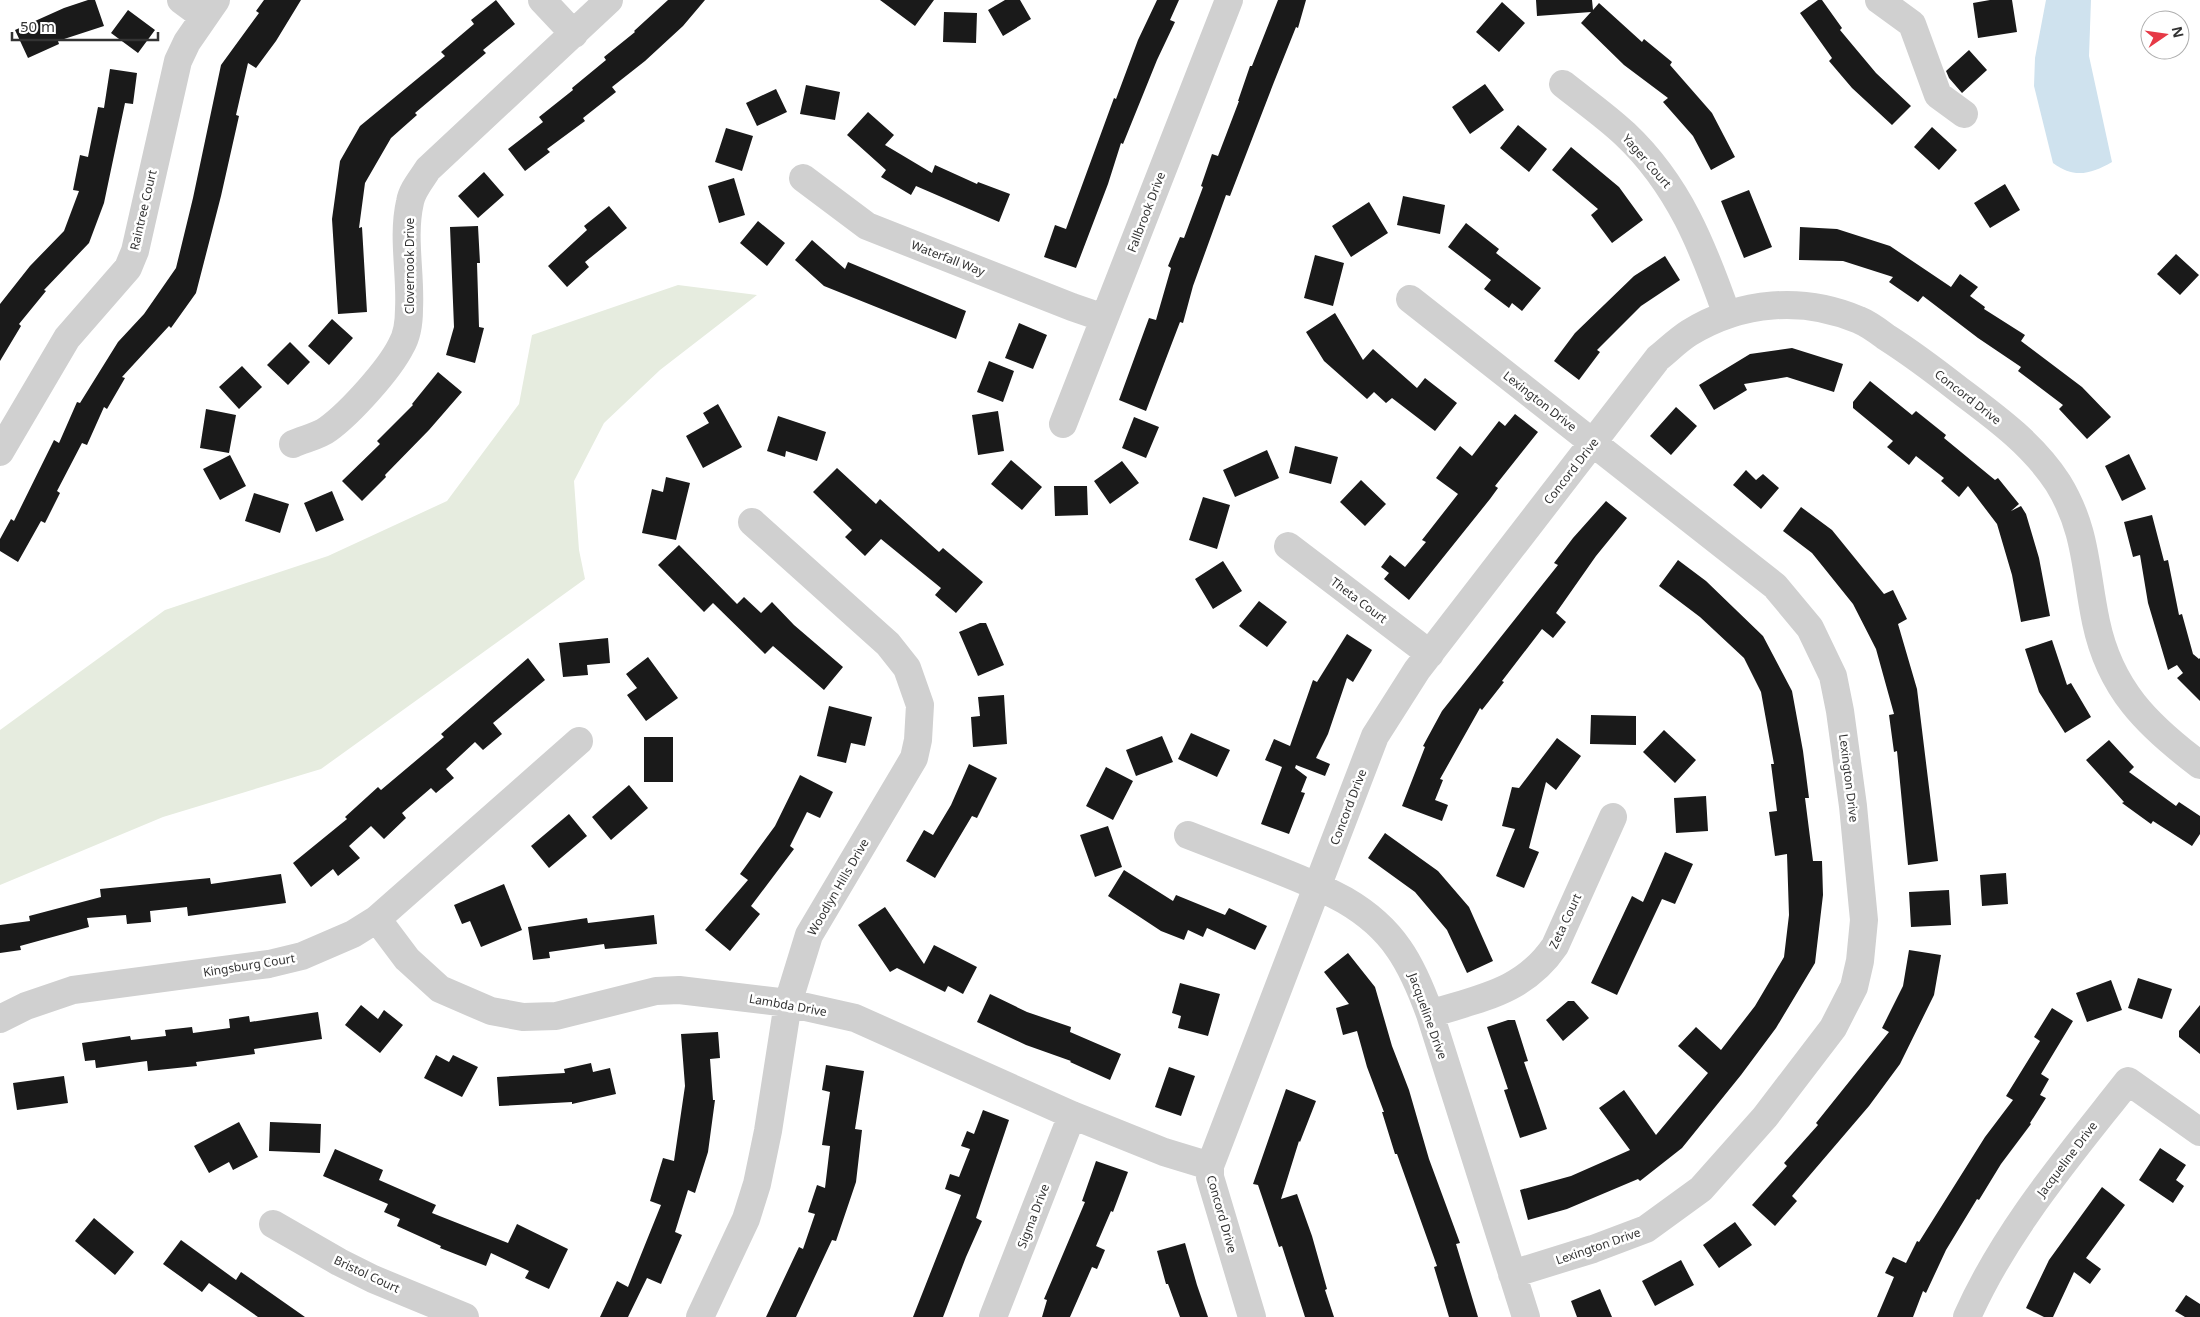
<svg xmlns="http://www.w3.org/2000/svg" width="2200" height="1317" font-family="'Noto Sans',sans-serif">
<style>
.green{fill:#e6ecdf}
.water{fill:#cfe2ee}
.building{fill:#1a1a1a}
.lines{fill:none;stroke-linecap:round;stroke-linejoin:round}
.minor{stroke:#d0d0d0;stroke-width:28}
.labels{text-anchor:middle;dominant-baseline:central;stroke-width:5;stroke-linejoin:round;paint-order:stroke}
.street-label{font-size:12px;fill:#333;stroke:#fff}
</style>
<rect width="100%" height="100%" fill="#fff"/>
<path class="green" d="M678,285L757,295L660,370L604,423L574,481L579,550L585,579L321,769L163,817L0,885V730L165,610L328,556L447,501L519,404L532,335Z"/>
<path class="water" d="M2046,0H2091L2089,56L2112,162C2091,174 2074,179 2053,163L2034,86L2035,58Z"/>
<path class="building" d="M88,0H95L104,26L58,41L59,44L28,58L15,30L64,8Z
M264,0H301L276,41L256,68L248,63L236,115L239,116L221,196L196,293L171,328L169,326L122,377L125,378L107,409L104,407L87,445L82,443L57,491L60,493L45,523L41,521L18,562L0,551V539L11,519L14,521L54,440L59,443L77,402L80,403L118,342L144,314L176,268L193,198L221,65L259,13L256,11Z
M496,0L515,24L483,50L486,53L415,113L417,115L391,138L365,183L359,228L362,227L367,312L338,314L332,219L340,161L360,126L445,56L441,52L474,24L471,20Z
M668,0H705L683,26L645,61L612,87L616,92L583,118L585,121L547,149L550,152L525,171L508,149L543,122L539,117L573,90L572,88L606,60L604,57L635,32L634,31Z
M880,0H934L915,26Z
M1005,0H1020L1031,19L1003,36L988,10Z
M1157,0H1179L1170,20L1175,22L1157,60L1123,144L1121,143L1108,184L1076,268L1044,257L1055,225L1066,229L1114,98L1116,99L1138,40Z
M1278,0H1306L1298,28L1296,27L1274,82L1230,196L1226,195L1193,286L1183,323L1180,322L1146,411L1119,400L1149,318L1156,320L1171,268L1168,266L1180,237L1184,238L1203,187L1201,186L1212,154L1218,156L1239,101H1238L1250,66H1252Z
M1536,0H1592L1593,10L1599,3L1642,42L1644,39L1672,62L1670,65L1712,113L1735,157L1711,170L1693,136L1663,102L1668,98L1624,65L1581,23L1591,12L1537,16Z
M1818,0H1822L1842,28L1840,30L1876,73L1911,106L1892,125L1852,88L1829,61L1832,58L1800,13Z
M1990,0H2012L2017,32L1978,38L1973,3Z
M1502,2L1525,23L1499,52L1476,32Z
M128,10L155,30L138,53L111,33Z
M944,12L977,13L976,43L943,42Z
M1969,50L1987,70L1962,93L1949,78L1946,71Z
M110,69L137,73L133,104L125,103L104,203L89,243L44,290L46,291L19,324L21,326L0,361V304L30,266L64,231L79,191L73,190L80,155L88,157L98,107L104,108Z
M1485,84L1504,110L1470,134L1452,107Z
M806,85L840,92L835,120L800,114Z
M776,89L787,112L757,126L746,103Z
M868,112L894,135L885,145L932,173L935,165L977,184L978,182L1010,194L999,222L916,186L911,195L881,177L886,170L847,135Z
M1518,125L1547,149L1529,172L1500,148Z
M1932,127L1957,150L1939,170L1914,147Z
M726,128L753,136L742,171L715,162Z
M1571,147L1619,187L1643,220L1612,243L1591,215L1598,209L1552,170Z
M484,172L504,195L478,218L458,196Z
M734,178L745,215L719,223L708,186Z
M2005,184L2020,210L1990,228L1974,203Z
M1749,190L1772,247L1744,258L1721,201Z
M1403,196L1445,205L1440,234L1397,225Z
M1369,202L1388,233L1351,257L1332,226Z
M609,206L627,228L585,262L589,267L567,287L548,266L587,230L584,226Z
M758,221L785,243L767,266L740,243Z
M1466,223L1499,249L1496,253L1541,288L1522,311L1512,303L1509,308L1484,289L1491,280L1448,247Z
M478,226L480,263H477L479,327L484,328L475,363L446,355L454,327L450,227Z
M1800,227L1837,229L1890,246L1951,287L1960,274L1978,287L1970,296L1985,307L1984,309L2025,335L2021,341L2082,387L2111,417L2087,439L2059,409L2063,405L2018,371L2021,367L1978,338L1923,296L1918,302L1889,282L1893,277L1843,261L1799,260Z
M812,240L845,269L848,262L966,311L956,339L824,286L795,260Z
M2176,254L2199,275L2180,295L2157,274Z
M1315,255L1344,263L1333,306L1304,298Z
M1665,256L1680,280L1641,306L1597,350L1600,352L1579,380L1554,361L1575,333L1634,276Z
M1335,313L1363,360L1373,349L1417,388L1425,378L1457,403L1435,431L1392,398L1386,403L1374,392L1367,399L1324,361L1306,332Z
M332,319L353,338L329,365L308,346Z
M1019,323L1047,335L1033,369L1005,358Z
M290,342L310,362L288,385L267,365Z
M1792,348L1843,364L1834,392L1787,377L1744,384L1747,390L1714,410L1699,385L1750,354Z
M989,361L1014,371L1003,402L977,392Z
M242,366L262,387L239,409L219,387Z
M438,372L462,392L429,430L385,475L386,477L362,501L342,481L380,444L377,441L413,405L412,404Z
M1870,381L1912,415L1916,411L1946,435L1944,438L1995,480L1998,478L2019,504L2011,511L2021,506L2026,514L2039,558L2050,616L2021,622L2012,575L1997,524L1968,486L1959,497L1941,481L1944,478L1916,456L1909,465L1887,447L1893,441L1853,408V402Z
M718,404L742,447L703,468L686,436L709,423L703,413Z
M1676,407L1697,426L1671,455L1650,436Z
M206,409L236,415L229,453L200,448Z
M998,411L1004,451L978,455L972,415Z
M1515,414L1538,432L1495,486L1498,488L1490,499L1409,600L1384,579L1389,573L1381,567L1390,555L1405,567L1426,542L1422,540L1458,494L1436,478L1460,446L1472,456L1499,421L1505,426Z
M778,416L826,432L817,461L786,451L785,457L767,451Z
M1134,417L1159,427L1146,458L1122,448Z
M1295,446L1338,457L1331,484L1289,473Z
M1267,450L1279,478L1235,497L1223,470Z
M2129,454L2146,489L2122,501L2105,466Z
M230,455L246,486L220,500L203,469Z
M1011,460L1042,487L1022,510L991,484Z
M1122,461L1139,483L1110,504L1094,481Z
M837,468L876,504L880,499L939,552L943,548L983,582L956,613L935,595L941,588L881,539L865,556L845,537L852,530L813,492Z
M1746,470L1756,480L1763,474L1779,488L1761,509L1733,485Z
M666,477L690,483L676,540L642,533L652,489L663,492Z
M1361,480L1386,504L1365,526L1340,502Z
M1054,486H1087L1088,515L1055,516Z
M332,491L344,520L316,532L304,503Z
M254,493L289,504L280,533L245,521Z
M1203,497L1230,505L1217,549L1189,540Z
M1606,501L1627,518L1596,556L1556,613L1566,622L1553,638L1542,629L1502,681L1504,682L1482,710L1480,708L1440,779L1443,780L1435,800L1448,805L1442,821L1402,806L1425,747L1423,746L1442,711L1558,565L1554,563L1573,538Z
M1801,507L1832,530L1884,594L1893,590L1907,619L1898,624L1917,689L1938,861L1908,865L1897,751L1894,752L1889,715L1894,714L1876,649L1853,604L1812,553L1783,531Z
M2152,515L2164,561L2168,560L2179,615L2182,614L2193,654L2199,659L2200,658V701L2177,678L2183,673L2177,665L2168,670L2148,603L2140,555L2133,557L2124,522Z
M679,545L737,604L744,597L761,613L772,602L794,625L843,667L824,690L773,646L765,654L713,603L704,612L658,565Z
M1678,560L1706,581L1763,636L1792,691L1803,751L1809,798H1805L1813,861H1822L1823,895L1815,963L1776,1028L1741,1075L1682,1148L1640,1181L1638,1179L1567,1209L1528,1220L1520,1190L1571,1176L1630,1150L1599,1108L1624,1090L1656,1135L1708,1073L1678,1046L1696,1027L1721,1050L1755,1006L1784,957L1789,915L1787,854L1775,856L1769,812L1777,811L1771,764H1774L1761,692L1744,658L1700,617L1659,586Z
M1223,561L1242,591L1213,609L1195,579Z
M1259,601L1287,622L1267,647L1239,626Z
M980,623H986L1004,665L978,676L959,632Z
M1347,634L1372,650L1353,682L1347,678L1328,734L1316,758L1330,764L1325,776L1296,765L1295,768L1307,777L1301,792L1305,793L1289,834L1261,824L1282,767L1265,760L1274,739L1290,746L1313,680L1317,682Z
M608,638L610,663L587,665L588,675L563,677L559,643Z
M2052,640L2067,685L2071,683L2091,717L2065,733L2039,692L2025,649Z
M648,657L678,698L646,721L627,695L637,688L626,674Z
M528,658L545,680L493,723L502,734L483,750L475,742L446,769L454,778L436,793L431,788L402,813L406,818L384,839L371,826L349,846L360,858L338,876L333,869L311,887L293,863L347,819L345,817L378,787L381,790L444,737L441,734Z
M1004,695L1007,744L973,747L971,717L980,716L978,697Z
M829,706L872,717L865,746L851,743L846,763L817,756Z
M1591,715L1636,716V745L1590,744Z
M1664,730L1696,760L1675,783L1643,752Z
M1191,733L1230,750L1217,777L1178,759Z
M1162,736L1173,762L1136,776L1126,750Z
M644,737H673V782H644Z
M1557,738L1581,756L1556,790L1546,782L1529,848L1539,852L1524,888L1496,876L1515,829L1502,826L1512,787L1519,788Z
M2109,740L2134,767L2129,772L2176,806L2179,802L2200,816V834L2192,846L2153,821L2151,824L2122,803L2124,802L2086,760Z
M969,764L997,778L977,818L972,816L935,878L906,861L924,830L933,835L951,805Z
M1106,767L1133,781L1113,820L1086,806Z
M800,775L833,792L820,818L807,812L790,846L794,849L751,906L760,914L730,951L705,930L748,880L740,874L775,826Z
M629,785L648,808L611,840L592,817Z
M1706,796L1708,831L1676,833L1674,798Z
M569,814L587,836L549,868L531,846Z
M1108,826L1122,867L1095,877L1080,835Z
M1385,833L1438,871L1469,907L1493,961L1467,973L1447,930L1415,892L1368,858Z
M1665,852L1693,864L1675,904L1662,899L1617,995L1591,983L1632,896L1643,902Z
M1124,870L1173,901L1176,895L1225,915L1229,908L1267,926L1255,950L1207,928L1203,937L1188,930L1184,940L1161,931L1108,896Z
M2006,873L2008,904L1982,906L1980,875Z
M281,874L286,903L188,916L187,907L150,911L151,922L127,924L126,915L87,918L89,927L20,946L21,950L0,953V925L30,921L29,916L101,897L100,889L210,878L211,884Z
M504,884L522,930L481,947L470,921L462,924L454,905Z
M1949,890L1951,925L1911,927L1909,892Z
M885,907L924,964L934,945L977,967L963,994L948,986L945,992L897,968L890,972L858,925Z
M654,915L657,944L605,949L604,944L549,952L550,958L533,960L528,927L587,918L588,923Z
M1909,950L1941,955L1934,995L1900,1064L1869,1106L1792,1196L1797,1201L1775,1226L1752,1205L1787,1166L1784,1163L1818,1125L1816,1123L1889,1032L1882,1028L1903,986Z
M1348,953L1375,987L1392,1046L1409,1090L1429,1159L1460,1243L1456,1244L1478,1317H1449L1434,1267L1437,1266L1397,1154H1395L1382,1112H1384L1367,1067L1357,1031L1343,1035L1336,1008L1349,1004L1324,972Z
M2138,978L2172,989L2162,1019L2128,1008Z
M2111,980L2122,1010L2087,1022L2076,993Z
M1180,983L1220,994L1208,1036L1178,1028L1181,1016L1172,1013Z
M990,994L1027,1012L1071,1027L1070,1032L1121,1054L1110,1080L1070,1062L1071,1061L1026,1045L977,1022Z
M1568,1001H1574L1589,1018L1563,1041L1546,1020Z
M361,1005L378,1019L384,1010L403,1025L380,1053L345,1025Z
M2200,1005V1054L2179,1037V1031Z
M2052,1008L2073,1021L2041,1074L2049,1079L2040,1095L2046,1098L2030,1123L2031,1124L2001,1164L1979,1200L1977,1199L1946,1250L1926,1293L1923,1291L1913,1317H1877L1894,1277L1885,1273L1893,1257L1906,1263L1917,1241L1919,1242L1985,1137L2013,1100L2006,1096L2040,1041L2034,1037Z
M318,1012L322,1039L254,1049L255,1054L196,1062L197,1066L148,1071L147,1061L96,1068L95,1060L85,1061L82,1043L130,1036L131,1040L166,1036L165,1030L192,1027L193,1033L230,1028L229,1019L249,1016L250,1022Z
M1508,1020H1515L1528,1061L1524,1062L1547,1129L1520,1138L1504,1090L1508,1089L1487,1027Z
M718,1032L720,1058L710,1059L713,1100H715L708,1152L695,1193L688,1190L675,1232L682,1235L661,1284L647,1278L628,1317H600L617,1281L628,1287L661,1205L650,1201L663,1158L674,1161L685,1086L681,1034Z
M436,1055L449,1062L453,1055L478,1067L462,1097L424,1078Z
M591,1063L593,1072L610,1068L616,1094L572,1104V1102L499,1106L497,1077L565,1073L564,1069Z
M826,1065L864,1071L855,1129L862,1130L856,1182L836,1241L832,1240L796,1317H766L799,1247L803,1249L815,1214L808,1212L817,1185L825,1188L830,1146L822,1145L830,1092L822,1090Z
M1169,1067L1195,1076L1181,1116L1155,1107Z
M64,1076L68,1103L17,1110L13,1083Z
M1286,1089L1316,1101L1300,1142L1299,1141L1281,1199L1297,1194L1312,1236L1327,1289L1325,1290L1334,1317H1305L1282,1246L1279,1247L1258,1185L1253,1184Z
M983,1110L1009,1120L976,1218L982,1221L966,1257L943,1317H913L961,1195L945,1189L950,1174L959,1177L970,1149L961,1146L967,1131L974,1134Z
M239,1122L258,1157L233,1170L229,1162L209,1173L194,1146Z
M270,1122L321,1124L320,1153L269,1151Z
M2160,1148L2186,1165L2176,1180L2184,1186L2173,1203L2139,1180Z
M335,1149L383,1170L379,1180L436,1205L432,1213L508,1243L517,1224L568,1249L549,1289L525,1278L529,1271L491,1253L486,1266L440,1248L441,1246L397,1226L400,1219L384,1212L388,1204L323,1176Z
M1096,1161L1128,1172L1113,1212L1111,1211L1096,1246L1105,1250L1097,1269L1092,1267L1070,1317H1042L1047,1300L1044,1299L1085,1202L1082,1201Z
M2102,1187L2125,1205L2086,1258L2101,1269L2090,1284L2074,1272L2053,1317H2044L2026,1308L2049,1260Z
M94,1218L134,1252L115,1275L75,1241Z
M1735,1222L1752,1245L1719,1268L1703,1245Z
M181,1240L236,1280L241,1272L305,1317H258L209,1283L202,1292L163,1264Z
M1185,1243L1197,1285L1208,1317H1180L1168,1284H1166L1157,1251Z
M1681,1260L1694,1285L1655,1306L1642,1281Z
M1600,1289L1612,1317H1577L1571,1301Z
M2186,1295L2200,1304V1317H2185L2175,1311Z"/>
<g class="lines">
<path class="minor" d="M181,0L204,17
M542,0L574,34
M1879,0L1912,24L1938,95L1964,114
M1563,84C1583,100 1606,116 1625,134C1679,185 1703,247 1727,315
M803,178L867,226L1072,307L1104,318
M1410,299L1775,586L1810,628L1833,676L1840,711L1853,806L1864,920L1860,961L1854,987L1833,1028L1765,1117L1701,1189L1646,1229L1593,1249L1512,1274
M1063,424L1229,0
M293,444C304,439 319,436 328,429C350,413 389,370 401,346C407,336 409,321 409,309C411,274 402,237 410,202C412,190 421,180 428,169L609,0
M0,452L67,338L128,268L135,251L178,61L187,42L216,0
M1288,546L1430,654
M1188,835C1217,846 1245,857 1273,868C1321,887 1369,905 1399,949C1413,969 1422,992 1430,1014L1526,1317
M377,919L407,959L440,989L491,1011L523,1017L556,1016L656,991L679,990L788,1003L855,1018L1072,1115L1164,1152L1210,1166
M1430,1014C1480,998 1524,992 1555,946L1613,817
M0,1019L26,1006L73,990L269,964L302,956L353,934L377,919L579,741
M273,1224L339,1262L373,1279L465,1317
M700,1317L746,1219L757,1184L768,1131L788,1003L809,935L914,758L918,740L920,705L907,668L888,644L752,522
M993,1317L1072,1115
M1252,1317L1210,1177V1166L1375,736L1417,670L1658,358C1668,350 1678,340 1689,333C1741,301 1803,296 1859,320C1869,324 1878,331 1886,337C1911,353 1935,371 1958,389C1994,416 2033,444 2058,483C2087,530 2085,570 2096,622C2110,689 2147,725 2200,765
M1967,1317C2006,1229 2070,1155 2128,1081L2200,1132"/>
</g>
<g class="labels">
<g class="street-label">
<text transform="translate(1647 161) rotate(49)">Yager Court</text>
<text transform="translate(143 210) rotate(-77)">Raintree Court</text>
<text transform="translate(1146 212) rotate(-69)">Fallbrook Drive</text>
<text transform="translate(948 258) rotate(21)">Waterfall Way</text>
<text transform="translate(409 266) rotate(-90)">Clovernook Drive</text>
<text transform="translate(1968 397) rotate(38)">Concord Drive</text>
<text transform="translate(1540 401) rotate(38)">Lexington Drive</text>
<text transform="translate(1571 471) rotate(-52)">Concord Drive</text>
<text transform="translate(1359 600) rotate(37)">Theta Court</text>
<text transform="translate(1849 778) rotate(83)">Lexington Drive</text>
<text transform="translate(1348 807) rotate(-69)">Concord Drive</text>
<text transform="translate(838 887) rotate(-60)">Woodlyn Hills Drive</text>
<text transform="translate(1565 921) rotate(-65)">Zeta Court</text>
<text transform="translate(249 965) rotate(-9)">Kingsburg Court</text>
<text transform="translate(788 1005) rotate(10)">Lambda Drive</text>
<text transform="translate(1428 1016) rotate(70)">Jacqueline Drive</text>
<text transform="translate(2067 1159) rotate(-53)">Jacqueline Drive</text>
<text transform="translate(1222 1214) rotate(74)">Concord Drive</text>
<text transform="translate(1033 1216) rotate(-69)">Sigma Drive</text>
<text transform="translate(1598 1246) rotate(-19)">Lexington Drive</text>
<text transform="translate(367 1274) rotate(25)">Bristol Court</text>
</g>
</g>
<g transform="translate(2165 35) rotate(77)"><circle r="24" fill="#ffffff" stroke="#adadad"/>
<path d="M0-4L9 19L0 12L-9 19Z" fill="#e63946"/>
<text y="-8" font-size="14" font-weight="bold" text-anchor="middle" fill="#333333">N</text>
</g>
<path d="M12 32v8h146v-8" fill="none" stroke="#333333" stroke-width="2.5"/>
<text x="20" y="32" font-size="15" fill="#333333" stroke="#ffffff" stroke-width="4" paint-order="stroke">50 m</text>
</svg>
